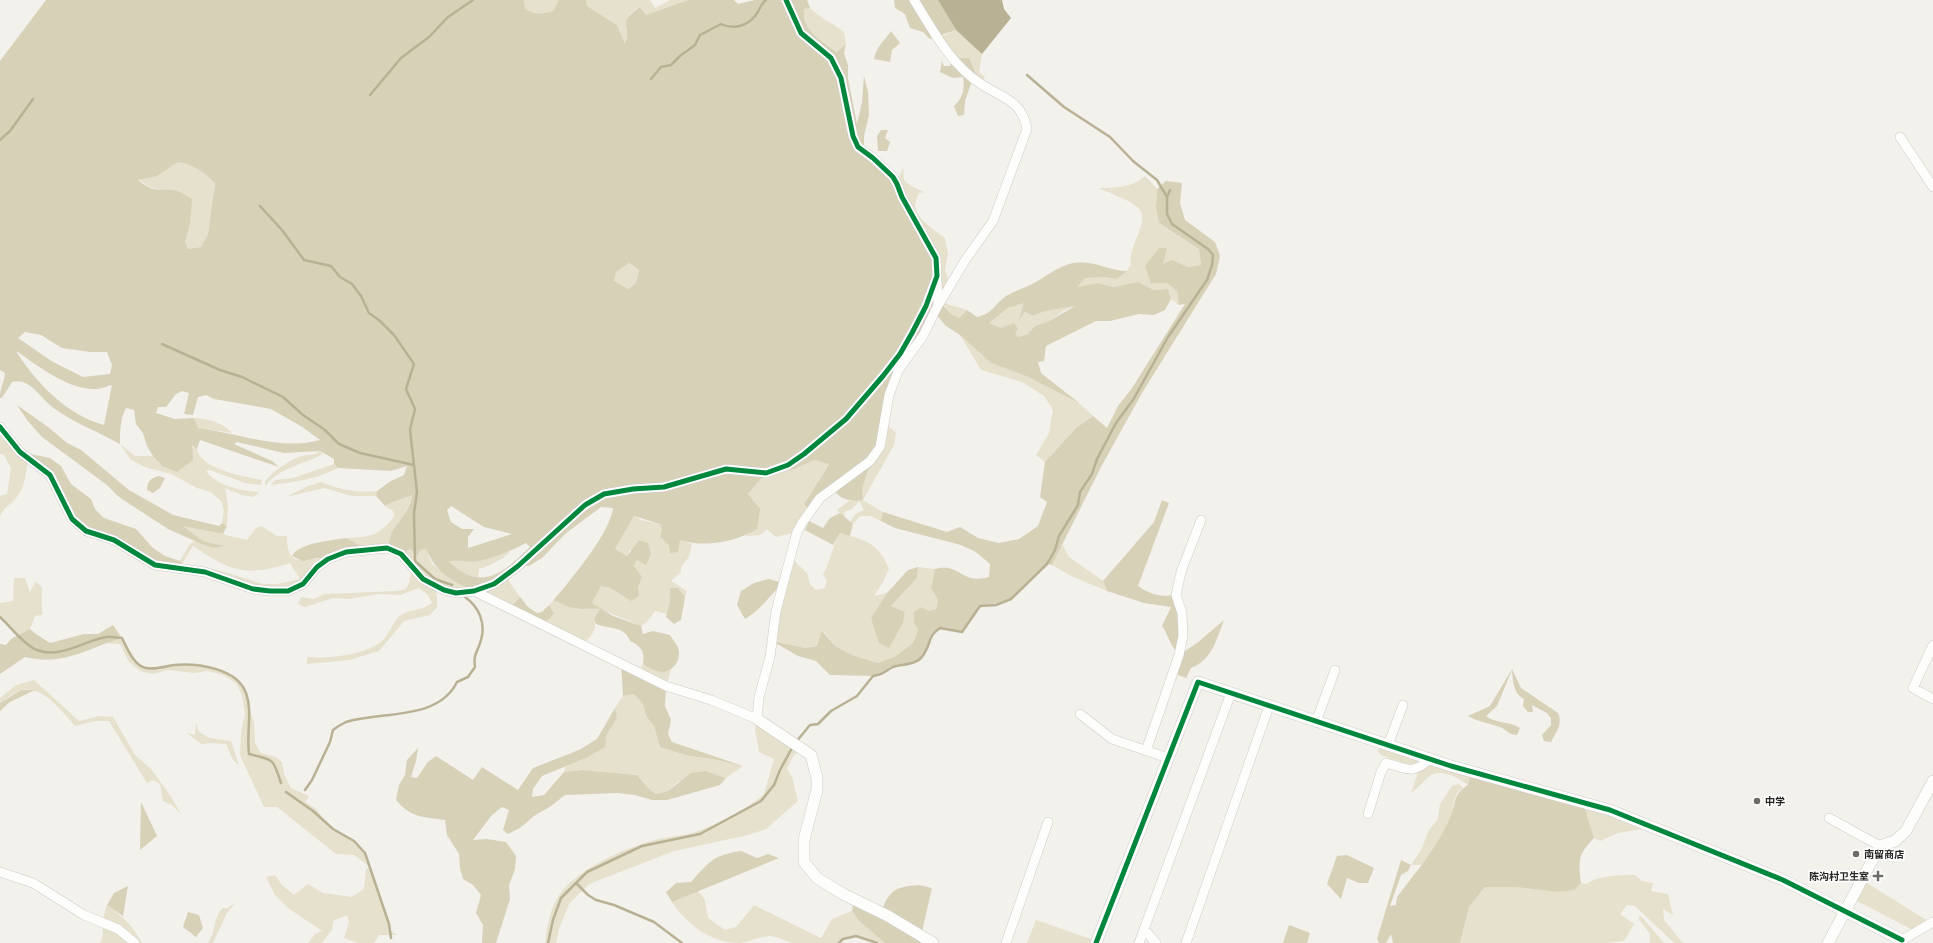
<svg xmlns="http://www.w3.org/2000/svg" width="1933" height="943" font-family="'DejaVu Sans','Noto Sans SC',sans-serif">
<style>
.green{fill:#e6e1cc;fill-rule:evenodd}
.forest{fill:#d7d1b8;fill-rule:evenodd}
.water{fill:#b9b194}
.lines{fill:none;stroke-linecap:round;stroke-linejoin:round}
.stream{stroke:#b9b194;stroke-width:2.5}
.minor-casing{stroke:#cdccc8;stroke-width:10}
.tertiary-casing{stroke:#cdccc8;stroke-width:12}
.minor{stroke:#fdfdfc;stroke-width:9}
.tertiary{stroke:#fdfdfc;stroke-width:11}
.cycleway-casing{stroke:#fff;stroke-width:8}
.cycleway{stroke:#00873e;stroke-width:5}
.poi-dot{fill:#6d6c69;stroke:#fff;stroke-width:1.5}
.labels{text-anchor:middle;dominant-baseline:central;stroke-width:3.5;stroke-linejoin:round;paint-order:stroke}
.poi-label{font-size:10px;font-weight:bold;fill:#262522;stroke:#fff;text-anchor:start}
</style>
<rect width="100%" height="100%" fill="#f2f1ec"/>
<path class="green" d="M524,0H559L553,11C542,14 535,15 525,9Z
M586,0H650L655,8L670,0H688L646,15L639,7C618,22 631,24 625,44L617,25L587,6Z
M810,8C820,18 832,23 844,32L846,44L838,52C821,40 802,31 804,9Z
M956,30L982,54L979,72L985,77L981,84L953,58L938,38Z
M178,162C194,165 205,172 215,184L208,234L201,247L188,249L185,242L190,224L178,191C162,191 151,190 138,179L157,176Z
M903,167L904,180L911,186L924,192L919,193C917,197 915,202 915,206C917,219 935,231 945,238L948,254L945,270L948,279L966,259L941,302L967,310L959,318L951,314L941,302L897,184Z
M1145,176L1157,189L1156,208L1159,223L1199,249L1201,265L1188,267L1172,261L1163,264L1159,248L1167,283L1177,291L1179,305L1171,299L1168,289L1154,290L1138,282L1113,287L1097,283L1076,288L1085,277H1102L1117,279L1127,271L1131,264C1127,245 1154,220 1136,206C1129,200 1109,193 1099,188C1115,188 1133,187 1145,176Z
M628,263L639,270L636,283L629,289L614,281L616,271Z
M1025,302L1018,320L1025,312L1033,316L1045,311L1077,305L1063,311L1049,321L1035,326L1028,334L1018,337L989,323L1008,308Z
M960,335L991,363L1026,376L1079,403L1093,416L1076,428L1045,462L1036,455L1049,433L1053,410L1044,396L1022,382L981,370Z
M194,418C207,419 223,422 232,433L198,428Z
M885,423L896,433L894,445L863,500L883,512L881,521L870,516H860L853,524L850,522L855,514L864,510L859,501L852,509L844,512L845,518L837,510L849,501L863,500L862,488Z
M0,427L28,460C26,473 25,488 16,498C10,506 5,505 0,516V496L7,494L11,468L4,455L0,454Z
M120,444L135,456H153L162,466L192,444L197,449C200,469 245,477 262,480L261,485L245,483L210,470L206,471C216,486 242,491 259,492L254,497L242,495L225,488L228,506L227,526L222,523L224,510L221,501L211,492L197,488L171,474L145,467L131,460Z
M320,451L323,454C303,465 280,467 265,486V482C270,473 291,459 302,456C310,454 314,456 320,451Z
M815,460L829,463L804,504L810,512L797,532L776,537L767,529L760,535L745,536L757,529L748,494L766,473L789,471Z
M334,464L338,468C317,479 295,482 271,485L275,480L293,478Z
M321,482C340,490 357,493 377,491L376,496H352L324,488L286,497L308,486Z
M412,495C411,512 398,519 392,533C390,537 389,543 387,548L367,549L346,538C370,537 380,536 394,516L393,511L385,506C394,500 403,501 412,495Z
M634,516L641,520L660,524L662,530L680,540L692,544L689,557L681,567V572L671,581L687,591L685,597L678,588H670V602L667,614L655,611L648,621L641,626L600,609L594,617C598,630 591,636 583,645L537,623L549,620L554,613L549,605L553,601L564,603L569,607L576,609H599L592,603L601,586L610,588L622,596L637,560L647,564L630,549L627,556L615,549Z
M182,525L247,540L255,529L261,526L277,536H287C287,572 306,556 328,559L303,584L270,591L181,565L180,561L190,544L195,540C205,546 212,549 223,546L203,541ZM193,546C231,572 246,577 290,563L300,579L277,584H263L218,570L182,564Z
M840,533C865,540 877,542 889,568L883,582L874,596L887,593L871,618L889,647L903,623L905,612L891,606L917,578L918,567L935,569L931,588L938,600L936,609L929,611L921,607L914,623L918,630L913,643L896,656L878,663L852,655L835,646L823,631L817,646L805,648L772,641L790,557L807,573L810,584L816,590L825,588L827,580L823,575C830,562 832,547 840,533Z
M1062,544L1069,557L1103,581L1107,591L1071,576L1052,565Z
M410,549L418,556L420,550L426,549L432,564L474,591L507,574L510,583L520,597L510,608L474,592L434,585L437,597V607L430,615L404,621L379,651L349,660L307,664V657C328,659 367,655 383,640C390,633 393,621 401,615C410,609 422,611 432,603L428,595L419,588L400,595L379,594L349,599L333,598L305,607L298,604L301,597L313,599L325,594L397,591L406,589L409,583L412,566L401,554Z
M511,551C501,560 492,565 479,569L478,577C466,578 457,570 449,562L460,560L477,561Z
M14,578H25L30,592L36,581L42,588V615L35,616L30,629L19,635L0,617V603L13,601Z
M122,638L138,664L147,668L176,665L208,667L222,670L237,678L246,693L249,711L254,721L255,743L261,753L276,757L282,762L284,774L291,788L309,796L305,802L315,808L333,829L354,841L365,853L390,930L397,935H379L374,943H358L344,938L349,922L347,915L333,921L332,930L322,943H308L315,934L322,931L288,908L275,895L266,877L275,875L282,885L294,895L308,884L323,893L352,897L364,889L366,869L370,867L354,855L336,854L277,807H264L240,755L241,732L245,715L242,695L236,683L223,675L207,671L195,673L167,670L153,674L140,671L129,662L120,644L105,643Z
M643,664C653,670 660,673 671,670L666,686L639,673Z
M34,680L79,721L99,716L113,717L135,755L151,769L170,795L181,814L172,805L163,801L160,784L153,780L147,783L109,721H95L75,726C62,712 44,686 22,690C15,691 6,699 0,703V698L16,685Z
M634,694L643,704L646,716L654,726L660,747L689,756L713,759L743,766L726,778L706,771L678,782L668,791L656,794L648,788L637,775L582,770L564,772L565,767L586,758L606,736L617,718L615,708L623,696Z
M757,719L802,748L794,755L787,768L792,777L798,801L766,829L748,835L674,851L589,884L569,904L559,929L556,943H545C547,928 550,907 560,894C578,868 629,846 659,839C672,836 685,836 698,831C716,825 750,807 764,794L774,759L759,752L755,729Z
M196,723L199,732L209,738L231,741L239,765L233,760L226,744L211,743L201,744L187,733L195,735Z
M1388,745L1471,772L1468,785C1459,778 1445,770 1433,774C1428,776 1417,789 1411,793L1419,769L1381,755L1377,750Z
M1459,784L1463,788C1453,794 1454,805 1451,816C1446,833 1432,850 1422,865H1411L1421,850L1429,830L1438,819L1440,804L1452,786Z
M1583,802L1654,827L1618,833L1600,841L1594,838Z
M1635,875L1642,881L1653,883L1651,891L1668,894L1673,915L1663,909L1664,920L1683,943H1674L1635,906L1627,905L1620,914L1634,924L1624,941L1606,943H1460L1469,907L1485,887H1516L1557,892L1575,890L1581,883L1586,884C1601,875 1617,875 1635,875Z
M1862,880L1931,923L1915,931L1853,899Z
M698,891L705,900L708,918L725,930L736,927L754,905L821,938L832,919L852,911L859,921L885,943H877L856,936L843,939L839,943C825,943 807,943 793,943C785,941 777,936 769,936C758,937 749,942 740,943C711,943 687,925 672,902Z
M236,902L227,913L213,943H208C216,932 213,917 223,908H228Z
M107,905C123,916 133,926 142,943H100L103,935L102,922Z
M1641,916L1664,943H1650V934L1638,918Z
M1036,920L1097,941L1096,943H1027Z"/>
<path class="forest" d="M46,0H524L525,9C535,15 542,14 553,11L559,0H586L587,6L617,25L625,44C632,24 616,24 640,7L646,15L688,0H734L738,4L755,0H807L810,8L804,9C802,31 821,40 837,52L846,44L844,53L848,65V78L857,124L862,102L864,76L868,92L869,115L864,136V151L886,172L936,258L940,302L951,314L959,318L967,310L977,317C995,313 994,303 1008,295C1017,290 1027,287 1036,282C1048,275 1059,266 1073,263C1092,259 1109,271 1127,271L1117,279L1102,277L1085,278L1077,287L1098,283L1113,287L1138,282L1154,290L1168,289L1171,299L1165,310L1154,315L1139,314L1110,321H1096L1046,346L1044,361L1038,362L1041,373L1079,403L1026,376L991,363L960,335L946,326L935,313L899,369L885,423L862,488L863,500C850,502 841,500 833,489L810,512L804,504L829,464L815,460L789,471L766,473L748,494L760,509L757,529C736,542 704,548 680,540L678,552L670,553L669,545L660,537L662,530L660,524L634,516L615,549L627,556L639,540L648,543L651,554L646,565L637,560L634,566L642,577L638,587L639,596L631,601L610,588L601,586L592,603L613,616L641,626L643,634L653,631L670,635C672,639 677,644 678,648C682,658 674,671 664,672C656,672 649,668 643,664C645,652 641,646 630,641C625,626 609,629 596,624L594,618L600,609C591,608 582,610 574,608C565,607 564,603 553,601C569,582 611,532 613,508L601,507L565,534L542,558L529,566H518L474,591C450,579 438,575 426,549L420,550L418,556L410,549L401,554L387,548C389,543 390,537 392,532C399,519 411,511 412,495C403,500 394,500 385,506L376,496L377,491L391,481L404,475L407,466L391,471L338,468L334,464V459L320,451L284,453L237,442L234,444L272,461L279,467L200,440L197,449L192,445L193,460L177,472L162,466L153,456L147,446L143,433L136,424L134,410L126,408C120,420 120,431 120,444C99,432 74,423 55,409C41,400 31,377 12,382L2,398H0C0,387 4,384 5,373L0,370V61ZM178,162C194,165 205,172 215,184L208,234L201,247L188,249L185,242L190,224L192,199C188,197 182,193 178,191C160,187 156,195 138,180L157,176ZM629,263L639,270L636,283L629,289L614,281L616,272ZM1024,303L1018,321L1025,312L1033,316L1045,311L1075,306L1049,321L1035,326L1028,334L1018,337L1015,334L1018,329L1014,323L1001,328L989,323L1008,308ZM25,332L41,335L62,348L90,352H107L112,365L110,374L83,377L53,362L18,338ZM16,351C39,366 67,390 97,389C101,389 107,386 112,385L104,425C67,415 36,383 16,351ZM182,391L189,393L184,414L193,415L198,397L206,395L214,399L271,409L304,428L320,440C282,451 237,433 198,428L194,418L175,419L156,413L158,407H166L176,394ZM451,506L484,527L512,534L468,548V537L474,529H462L451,522L447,510ZM526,543L530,547C504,572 482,593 449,562C459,559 468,563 478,561C494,558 511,551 526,543Z
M894,0H938L956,30L930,39L923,32L910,28L905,14L895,8Z
M891,31L900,43L892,50L890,62L874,59C878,44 883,43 891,31Z
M953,58H969L975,72L965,101L964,115L958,116L954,106C963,98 965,89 963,77L953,78L940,72L942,61L944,66H950Z
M881,130H888L885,138L890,142L887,151H878L877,136Z
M1166,181L1182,183L1180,203L1185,220L1215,242L1220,256L1216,274L1142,393L1101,467L1052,565L1046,564C1025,588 1014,603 980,606L962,632L940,628L932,634L924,655L917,661L907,666L893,667L882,675L873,676L830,675L816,661L798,656L772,641L805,648L817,646L822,631L835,646L852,655L878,663L896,656L913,643L918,630L914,623V612L921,607L929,611L936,609L938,600L931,588L935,569C960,562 961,585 989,577L990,564L976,552L961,545L895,528L881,521L883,512L947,532L960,527L978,538L999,543L1019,539L1038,526L1047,502L1040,497L1045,462L1076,428L1093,416L1107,428L1118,406L1132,388L1185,304L1179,305L1177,291L1167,283H1151L1145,266L1159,248H1167L1163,264L1172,260L1188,267L1201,265L1199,249L1159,223L1156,208L1157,189Z
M17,405L48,427L67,443L81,450L129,490L173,515L219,526L222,523L227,526L223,534L183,526L203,541L224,546L214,548L204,545L168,529L119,497L107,485L42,437L27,420Z
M20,452L50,458L61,466L71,484L91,499L95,509L104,518L136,529L153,548L165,556L180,561L182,564L155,565L86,531L72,519L50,475Z
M159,476L165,478L160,488L153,493L147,490C147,481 151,478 159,476Z
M1162,500L1169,503L1138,586C1151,595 1160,597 1176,595L1182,613L1179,655L1197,643L1224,620C1216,640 1213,659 1191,668L1186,678L1173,673L1179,655C1170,646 1169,636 1162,626L1171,607L1144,603L1107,591L1103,581L1154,522Z
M840,513L853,524L850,536L840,533L833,545L805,530L809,521L823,528L830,518Z
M346,538L367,549L328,559L317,558L303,561L292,556C300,542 331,541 346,538Z
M918,567L917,578L891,606L905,612L903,623L889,648L879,643L871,618L887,593L908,570Z
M769,579L783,583C769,596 762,609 745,619L737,605L741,591L754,583Z
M670,588H678L685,597L681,620L674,624L666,617L670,602Z
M520,597L528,607L537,613L542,612L549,605L554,613L549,620L537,623L510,608Z
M113,625L122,638C85,649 65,666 25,657L0,674V644L6,645L11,639L30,629L36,634L50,643L84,634H98Z
M621,663L666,686L665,706L671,720L668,734L672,742L743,766L713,759L689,756L660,747L654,726L646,716L643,704L634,694L623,696Z
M1512,669L1521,688L1558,713C1563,725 1556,732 1551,742L1544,741L1542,735L1551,725V718L1547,713L1532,705L1533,712H1528L1523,706L1524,699C1513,693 1513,682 1512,670L1497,706L1486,716C1496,724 1510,721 1520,728L1517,735C1509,735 1507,730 1500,727C1489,723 1478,722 1468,716L1490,706Z
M21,690H35L10,702L0,711V703Z
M615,708L617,718L606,736L605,747L586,758L542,776L533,789L532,797L544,795L564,772L582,770L637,775L648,788L656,794L668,791L691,773L706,771L726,778L720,785L667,800H652L635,795L617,793L565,795L551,806L534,816L520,828L508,834L503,830L509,810L502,807L492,815L473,840L487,839L506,842L516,856L515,869L509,885L510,899L496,943H482L483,925L476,913L481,895L473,885L463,879L460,868L459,854L447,835L445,820C424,817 411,818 396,800L399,785L405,775L407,760L418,748L416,761L411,777L417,778L428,762L436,756L473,780L482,767L518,790L533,768L579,750L597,739Z
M1471,772L1583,802L1594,838C1578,854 1578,861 1581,883L1575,890L1557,892L1516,887H1485L1469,907L1460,943H1393L1391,934L1386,943H1379L1377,939L1401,860L1411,865L1408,871L1401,875L1390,906L1396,905L1397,897C1416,872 1438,846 1450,818C1457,802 1452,795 1468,785Z
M141,802L157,836L140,850Z
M741,851L757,858L768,854L779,858L672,902L666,892L676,883L691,882C709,862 713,855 741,851Z
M1347,855L1374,868L1368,883H1359L1347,878L1341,899L1327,884L1337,856Z
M919,885L932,888L921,936L933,943H885L859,921L852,911L854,899L881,912C890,890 894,887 919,885Z
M128,886L123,916L107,905L114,893Z
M188,912L199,915L203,928L196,937L183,927Z
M1289,925L1310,933L1307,943H1283Z"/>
<path class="water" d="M938,0H1002L1004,9L1011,18L982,54L956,30Z"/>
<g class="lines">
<path class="stream" d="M1027,75L1064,107L1110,137L1133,161L1157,180L1167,197
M651,79L661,67L671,65L680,56L695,45L700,35L721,24C733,30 747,26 755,16C760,11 760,4 766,0
M370,95L401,58L429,37L448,17L473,0
M0,140L10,131L33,99
M260,206L282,230L304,260L331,266L340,277L352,284L361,296L369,313L380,321L394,335L414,364L406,389L415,409L410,430L417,492L414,513L415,561L435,579L452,585
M162,344L220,370L242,377L283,397L303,415L325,430L339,444L360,453L414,465
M0,617C10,626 25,646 37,650C61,659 83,641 106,637C111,636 117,638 122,638C127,648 134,666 146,668C154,670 166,666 174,665C197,663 237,668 246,693C253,712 246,734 249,754C274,760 273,758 281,783L280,781
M796,742L810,725L818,724L831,711L857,696L873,676C883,675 885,671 893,667C904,663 917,666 924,654C932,642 927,637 940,628L962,632L980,606L996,605L1011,599L1047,564L1055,550L1059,536L1078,505L1080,492L1092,474L1097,459L1116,423L1133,400L1168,337L1207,280L1212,265L1213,255L1208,249L1172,224L1167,214V197L1170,190
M305,790L312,780L330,742L333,730C337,727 342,724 346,722C381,711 438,721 457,682L468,677L475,667C473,653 478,652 481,640C486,623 479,607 465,597
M286,792L313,811L333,829L354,841L365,853L389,924L391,938
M576,883L588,895L596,900L614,905L654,922L682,943
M548,943L553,920L561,898L587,872L642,846L700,834L761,801L774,785L780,770L793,746
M839,943L843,939L856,936L877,943"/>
<defs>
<path id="minor" d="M914,0C933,30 950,64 981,84C1002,98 1022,100 1027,129L993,221L966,259L939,304
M1900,137L1933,187
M0,427L20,452L50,475L72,519L86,531L114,540L155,565L205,572L253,589L270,591H288L303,584L317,567L328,559L346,552L387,548L401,554L423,579L444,590L456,593L474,591L494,584L518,566L585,505L604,494L633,489L664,487L726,469L766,473L788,465L804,454L846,419L883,376L900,354L912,333L926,306L937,276L936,258L902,197L897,184L893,177L873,158L858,147L853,136L841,78L831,58L801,33L786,0
M474,591L666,686L711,700L757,719L759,697L770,657L776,611L797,532L802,523L820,498L870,461L880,447L889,395L899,369L923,336L938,305L937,280
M1933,645L1913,688L1933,699
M1080,714L1112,739L1168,758
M1316,722L1335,670
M1388,745L1403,705
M1146,751L1179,655L1183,636L1182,613L1176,595L1181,572L1201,520
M1368,814L1381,772L1386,763C1408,769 1412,775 1430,759
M1829,818L1880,846
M0,872L33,883L84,915L118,929L135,943
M1145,930L1156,943
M1006,943L1048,822
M1139,943L1231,693
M1186,943L1269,706
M1897,943L1933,922"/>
<path id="tertiary" d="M757,719L811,755L817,778V790L804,840V862L817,878L843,894L888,916L933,943
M1096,943L1198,682L1451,766L1610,810L1783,880L1902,940
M1828,943L1880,846L1895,841L1906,831L1933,781"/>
</defs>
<use href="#minor" class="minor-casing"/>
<use href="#tertiary" class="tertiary-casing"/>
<use href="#minor" class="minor"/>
<use href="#tertiary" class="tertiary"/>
<defs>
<path id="cycleway" d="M0,427L20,452L50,475L72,519L86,531L114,540L155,565L205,572L253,589L270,591H288L303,584L317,567L328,559L346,552L387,548L401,554L423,579L444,590L456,593L474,591L494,584L518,566L585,505L604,494L633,489L664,487L726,469L766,473L788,465L804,454L846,419L883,376L900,354L912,333L926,306L937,276L936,258L902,197L897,184L893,177L873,158L858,147L853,136L841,78L831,58L801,33L786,0
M1096,943L1198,682L1451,766L1610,810L1783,880L1902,940"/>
</defs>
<use href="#cycleway" class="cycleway-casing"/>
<use href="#cycleway" class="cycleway"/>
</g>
<g class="poi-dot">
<circle cx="1757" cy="801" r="4"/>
<circle cx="1856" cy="854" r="4"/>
<path d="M1876 870h4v4h4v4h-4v4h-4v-4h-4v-4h4z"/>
</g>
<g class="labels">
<g class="poi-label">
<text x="1765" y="801">中学</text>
<text x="1864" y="854">南留商店</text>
<text x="1869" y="876" text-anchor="end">陈沟村卫生室</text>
</g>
</g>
</svg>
